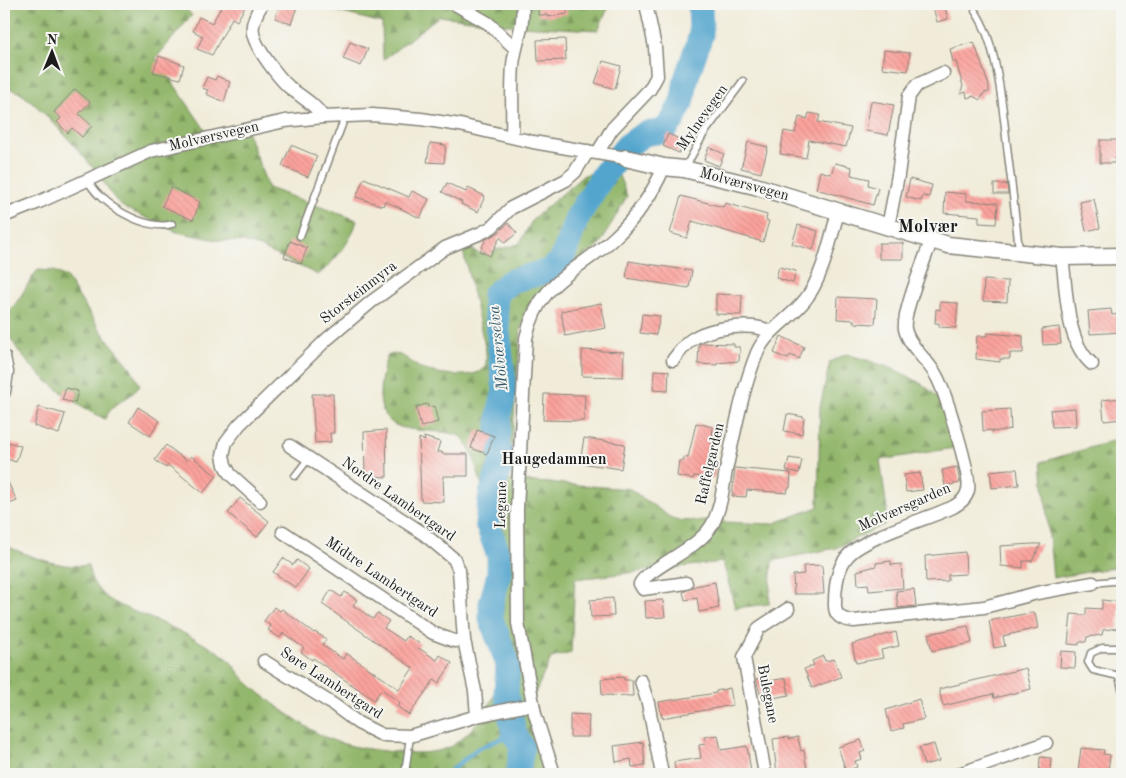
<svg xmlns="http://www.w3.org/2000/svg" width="1126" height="778" font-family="'Old Standard TT',serif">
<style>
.forest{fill:url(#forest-firs);stroke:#586a44}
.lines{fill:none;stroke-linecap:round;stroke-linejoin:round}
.stream{stroke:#53a5ce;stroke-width:4.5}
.river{stroke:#53a5ce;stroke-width:25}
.building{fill:url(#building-back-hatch)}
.service-casing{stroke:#86847a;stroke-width:9}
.minor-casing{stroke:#86847a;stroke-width:15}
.tertiary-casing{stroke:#86847a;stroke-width:19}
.service{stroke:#fff;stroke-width:6}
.minor{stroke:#fff;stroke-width:12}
.tertiary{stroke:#fff;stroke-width:16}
.labels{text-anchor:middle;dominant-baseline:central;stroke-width:4;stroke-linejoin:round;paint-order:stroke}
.street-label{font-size:15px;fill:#1c1c1c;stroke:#f6f6f2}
.water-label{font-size:16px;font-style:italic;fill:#355a6c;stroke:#f6f6f2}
.neighbourhood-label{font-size:16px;font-weight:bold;fill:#1c1c1c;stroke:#f6f6f2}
.quarter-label{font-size:18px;font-weight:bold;fill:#1c1c1c;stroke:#f6f6f2}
</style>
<defs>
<pattern id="forest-firs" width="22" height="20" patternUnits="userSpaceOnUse" patternTransform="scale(1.25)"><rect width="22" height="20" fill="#93b76c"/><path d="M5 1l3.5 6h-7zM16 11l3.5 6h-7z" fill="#779458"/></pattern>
<pattern id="building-back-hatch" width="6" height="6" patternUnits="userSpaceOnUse" patternTransform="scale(1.25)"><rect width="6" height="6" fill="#fca39d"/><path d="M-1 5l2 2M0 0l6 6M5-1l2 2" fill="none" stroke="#d78c87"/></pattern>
</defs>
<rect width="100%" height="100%" fill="#f6f6f2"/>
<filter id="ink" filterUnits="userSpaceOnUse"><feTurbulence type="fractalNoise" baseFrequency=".02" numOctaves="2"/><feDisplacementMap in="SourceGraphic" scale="10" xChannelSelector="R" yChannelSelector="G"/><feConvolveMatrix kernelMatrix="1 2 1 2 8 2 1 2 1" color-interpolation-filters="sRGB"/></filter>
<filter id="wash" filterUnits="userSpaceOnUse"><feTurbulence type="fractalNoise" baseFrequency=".0096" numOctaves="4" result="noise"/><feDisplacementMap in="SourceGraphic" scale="20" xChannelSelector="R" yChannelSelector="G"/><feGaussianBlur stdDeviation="1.12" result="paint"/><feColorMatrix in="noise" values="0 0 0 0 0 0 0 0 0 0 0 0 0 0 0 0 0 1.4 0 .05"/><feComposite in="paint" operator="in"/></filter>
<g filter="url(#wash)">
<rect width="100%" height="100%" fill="#f1ecd9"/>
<path class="forest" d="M4,4H186V9L192,15L156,58L206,131L247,130L268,188L357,220C352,241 335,261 318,275L260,247L244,242L217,240L177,232L123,207C112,198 106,185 97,173C84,156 31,93 11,89C11,89 4,89 4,90Z
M324,4H610L598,30L518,26L439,16L383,60L382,23L324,8Z
M616,168L627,196L599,246L546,284L521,326L509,480L630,489L674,520L772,524L818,507L820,407L830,362L846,354C878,363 921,375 942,403C948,411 951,437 954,448L880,460L887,509L885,524L836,548L772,561L769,604L735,608L723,562L575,579L571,653L551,658L530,704L552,774H4V545C30,556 59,569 88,565C93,600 122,606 150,618C164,624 178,630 191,637C202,643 217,650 227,658C234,665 239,674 246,681C261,696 292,717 310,729C334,744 357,748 385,751C405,753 426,755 445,749C468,741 497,700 501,676C504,661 503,646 503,631C498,591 487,461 461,436C443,430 423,432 404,428C370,420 380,380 387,356C404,349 410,365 425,370C437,374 472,379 482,370C488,365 486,358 486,351L462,246L481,254L519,244L533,219L584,175Z
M38,270L54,271L66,277L101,331L131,368L140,386C129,400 112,402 105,419C70,402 4,356 4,313C16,311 28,280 38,270Z
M1122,438V566L1053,578L1042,462Z"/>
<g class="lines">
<path class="stream" d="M447,774L477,749L514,733"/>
<path class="river" d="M518,774L522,747L514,733L506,693L508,664L491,619V604L499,574V556L487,523L491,494L503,458L497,447L500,409L505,392L494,295L511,281L548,271L561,262L577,218L604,174L627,146L644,134L664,131L673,120L683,99L686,79L701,35L700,4"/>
</g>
<g id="blocks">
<path class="building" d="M223,4H239L245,7L237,21L232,18L212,55L197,49L203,36L193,31L199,17L212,23Z
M280,4H298L291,24L275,18Z
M538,4H567V14L547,17V15H538Z
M944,4L948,19L937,22L933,7Z
M565,39L566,60L538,61L537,40Z
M350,42L368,49L361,66L343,59Z
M974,42L989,86V92L984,93L980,100L973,96L967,98L966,92L960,94L963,86L956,62H953L950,49Z
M884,50L910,53L908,71L882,68Z
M159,56L184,65L180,79L153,72Z
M603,61L621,66L615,89L595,83Z
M217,76L230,82L224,102L206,94L208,90L202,88L207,77L215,80Z
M75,89L90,102L79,114L92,126L82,137L72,128L68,133L57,122L61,118L54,112Z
M871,101L894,105L888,135L866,131Z
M809,113L820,115L818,122L851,128L846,147L809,140L806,158L780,154L784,131L795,133L799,117L807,119Z
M668,134L684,141L679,153L663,146Z
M1100,140H1122V158H1115V163H1100Z
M748,142L768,147L761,173L741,168Z
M430,143L446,145L444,163L427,162Z
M291,145L317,156L308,177L282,166Z
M709,147L724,154L719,166L704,160Z
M835,163L852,167L851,175L869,179L868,185L878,188L873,205L816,189L820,171L831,174Z
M364,178L409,197L412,191L429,199L420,218L385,201L383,206L356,197Z
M910,179L932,185L929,197L923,196L921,201L906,197Z
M447,183L466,192L468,188L485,196L478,212L461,204L462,202L442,192Z
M994,184H1007L1008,194H994Z
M171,187L200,202L193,220L162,206Z
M945,192L966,194V201L998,203L996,224L979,223V216L944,213Z
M681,196L723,207L725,203L767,215L766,220L769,221L763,242L692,221L687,238L670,233Z
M1094,199L1100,228L1086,231L1080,202Z
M508,223L517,233L505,243L500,237L490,256L480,251L486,239L498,233Z
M798,225L818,231L813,250L792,244Z
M290,241L307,248L301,264L284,257Z
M879,243H903V259H879Z
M629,261L692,271L689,288L626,278Z
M779,267L796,271L793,283L776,278Z
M984,280L1008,281L1007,302L983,301Z
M716,294L742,295L741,315L716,314Z
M838,297L877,299L875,324L854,323V320L837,319Z
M940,302L958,303L956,328L939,327V323H935L936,309L940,310Z
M601,303L606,328L565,336L561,311Z
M1111,309L1112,315L1122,314V332L1090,334L1088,311Z
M642,314L660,316L656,335L640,333Z
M1059,327L1061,344L1043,345L1042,329Z
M987,333L1023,336V353H1010V359H1000V362L976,359L977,336H987Z
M781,336L804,347L799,359L790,355L788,359L785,358L774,353Z
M702,343L734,344V347H740L739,361L717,363V365L698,364L699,345Z
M582,350L624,352L623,377L582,376Z
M654,370L669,371L668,391L653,390Z
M66,388L78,391L75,403L62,400Z
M312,394H333L334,433H330L331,442L315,443Z
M544,394L585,395L584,421L543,420Z
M1122,398V419L1104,421L1102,400Z
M427,404L428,407L434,406L438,422L421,427L416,407Z
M39,407L65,414L59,434L34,426Z
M138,407L160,421L150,436L129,422Z
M1075,408L1076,426L1052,427L1050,410Z
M1010,409L1011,429L992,432V430L983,431L982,411Z
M787,414L804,417L802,434L784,431Z
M696,423L713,427L710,463L716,464L714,478L694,476L693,479L677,476L679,461H684V457L688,458Z
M386,430L387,477L365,476L364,432Z
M477,430L494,436L487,454L471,448Z
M424,437L440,442L437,452H442V454H468V476H443L444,502L421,501L419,438L425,441Z
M584,438L625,444L621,469L580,463Z
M5,441L21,446L16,462L4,458Z
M166,445L187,461L191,456L217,476L203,493L168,465L166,468L155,460Z
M789,458L802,460L799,473L786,470Z
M957,467L960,483L945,486L942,470Z
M735,468L791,473L790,488H788L787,493L747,490L746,497L732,496Z
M1008,469H1017L1019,485L992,488L990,471Z
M920,473L923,490L906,492L904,475Z
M4,474L17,501L4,506Z
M240,498L269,521L257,537L228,513Z
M1033,544H1041L1032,561H1023V568L1001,566L1000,546Z
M965,552L966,574L948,575V581L926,582L925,556Z
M283,558L293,565L297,560L309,569L296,588L273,572Z
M891,561V565L901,564L903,588L869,591L868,584L858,585L857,571L876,566V563Z
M822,565L824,594H794L793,575L804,574L803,566Z
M715,582L719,608L699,612L697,598L685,600L683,592L695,586Z
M914,589L916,606L898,608L896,591Z
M331,590L341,597L345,592L357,600L353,605L373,619L377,613L389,621L384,628L404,641L407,636L420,644L417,647L437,660L440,655L452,663L439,683L434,680L409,715L397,706L400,703L382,689L374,700L313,658L312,660L301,652L304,648L283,633L280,638L268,630L271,626L264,621L274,607L280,611L282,609L314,633L315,632L326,639L322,645L343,659L346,653L399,689L413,668L322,604Z
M613,598L614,616L591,617L590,600Z
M663,600L665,617L646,618L645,601Z
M1102,600L1120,602L1118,628L1103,630L1102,635L1087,637L1086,642H1079V645L1068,644L1071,614L1086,615V608L1102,609Z
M1029,613H1035L1038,628L1003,636L1005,646L994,648L989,621Z
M968,626L972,643L932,651L928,634Z
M896,632L899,646L881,650L883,658L856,663L852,644Z
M1061,651L1076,652L1075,668L1060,667Z
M823,656L825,661L834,659L841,677L812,688L804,669L814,665L812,661Z
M1026,668L1031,689L994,698L993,694L943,706L939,689Z
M623,677L624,680H632L633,696L602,695L601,679Z
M763,678L764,682L786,678L789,695L762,700L756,679Z
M730,688L733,705L662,718L659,702L716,693V691Z
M919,699L924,719L903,724L904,728L891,731L886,710Z
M570,714L589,715L588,737H570Z
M718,735L721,750L747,746L751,772L676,774L674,762L701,758L699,745L706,744L704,737Z
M788,737L789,739L798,737L801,751L804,750L807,770L777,774L773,739Z
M861,740L865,751L860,753L862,759L855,761L857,767L846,771L838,747Z
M643,742L645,765L632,767L631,759L616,762L614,746Z
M934,744L939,761L924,765L919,748Z
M1081,748L1104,750L1103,754L1110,755L1108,772H1078Z
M1040,757L1051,758L1050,774H1039Z"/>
</g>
</g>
<g filter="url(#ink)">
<use href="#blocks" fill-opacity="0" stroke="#86847a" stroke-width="1"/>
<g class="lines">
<defs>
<path id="service" d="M975,11C999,45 1003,114 1008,155C1012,187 1016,219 1019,251
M685,168L703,135L743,81
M88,180C97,203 147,232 172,224
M300,236L345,117
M295,476L309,458
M1093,583L1122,580
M1122,648H1102L1091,653L1088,662L1093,670L1119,676L1122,674
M1119,676L1122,689
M405,774L410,736"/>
<path id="minor" d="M262,4C257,12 251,23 253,33C255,47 278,77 289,87C301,97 314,103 323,117
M455,4L488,23L515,48
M512,136C513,113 511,89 513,65C515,44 525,26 522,4
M598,152L612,129L650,89L657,76L655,47L646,4
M4,216L39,202L151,151L285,121L323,117L372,115L421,119L460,125L533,142L626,158
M888,227L898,175L909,96L917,85L943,73
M931,241C925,259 902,313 905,329C909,347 929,361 937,377C945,392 972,477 968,490C966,499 960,503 953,507C928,519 860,538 846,558C837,570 835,588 835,603C834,616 842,620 854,621L984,607L1037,593L1093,583
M1062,257C1067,290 1065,341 1092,364
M4,357L7,372L4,392
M673,360C679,353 684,345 691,340C709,327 752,322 771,332
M290,446L424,534L454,559L459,570L464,640L475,691L477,716
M260,501L230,474L225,465L223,455L226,442L239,425L326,340L371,302L445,248L481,233L492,227L511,208L566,180L575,172L588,151
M283,532L433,633L454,641L464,640
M686,583L643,589L640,584C647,568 698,550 712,525C721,508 723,488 726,470C735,431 742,390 757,353C767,330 790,319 805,300C822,280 831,237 838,212
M264,661L334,705L358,723L382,735L410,736L477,716L533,704
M641,681L648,703L662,774
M554,774L535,714L518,623L517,509L526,338C539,280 575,274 614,238C637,217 652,195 664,167
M765,774L744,657L759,628L788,609
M959,774L1046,743"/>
<path id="tertiary" d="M626,158L664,167L684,169L755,186L948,245L1062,257L1122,256"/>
</defs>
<use href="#service" class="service-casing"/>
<use href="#minor" class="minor-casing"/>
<use href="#tertiary" class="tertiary-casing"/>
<use href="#service" class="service"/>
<use href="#minor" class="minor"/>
<use href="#tertiary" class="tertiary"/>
</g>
</g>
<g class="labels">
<g class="street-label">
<text transform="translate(703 118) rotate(-55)">Mylnevegen</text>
<text transform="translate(214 137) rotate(-13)">Molværsvegen</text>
<text transform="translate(744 185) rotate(15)">Molværsvegen</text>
<text transform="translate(359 293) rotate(-38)">Storsteinmyra</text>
<text transform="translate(711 464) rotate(-77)">Raffelgarden</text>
<text transform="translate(398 500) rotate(35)">Nordre Lambertgard</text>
<text transform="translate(502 505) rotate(-88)">Legane</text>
<text transform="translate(905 508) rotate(-24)">Molværsgarden</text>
<text transform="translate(381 578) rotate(34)">Midtre Lambertgard</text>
<text transform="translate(331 684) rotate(33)">Søre Lambertgard</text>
<text transform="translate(767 694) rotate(79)">Bulegane</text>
</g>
<g class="water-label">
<text transform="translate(499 348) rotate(-96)">Molværselva</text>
</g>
<g class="neighbourhood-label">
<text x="554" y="460">Haugedammen</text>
</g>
<g class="quarter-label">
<text x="928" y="227">Molvær</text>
</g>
</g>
<rect width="1126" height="778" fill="none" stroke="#f6f6f2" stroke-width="20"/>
<g transform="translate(52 52) rotate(1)" stroke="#f6f6f2" stroke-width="4" paint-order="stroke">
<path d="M0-4L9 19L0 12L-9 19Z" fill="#1c1c1c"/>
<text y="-8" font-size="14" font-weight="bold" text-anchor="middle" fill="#1c1c1c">N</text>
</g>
</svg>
